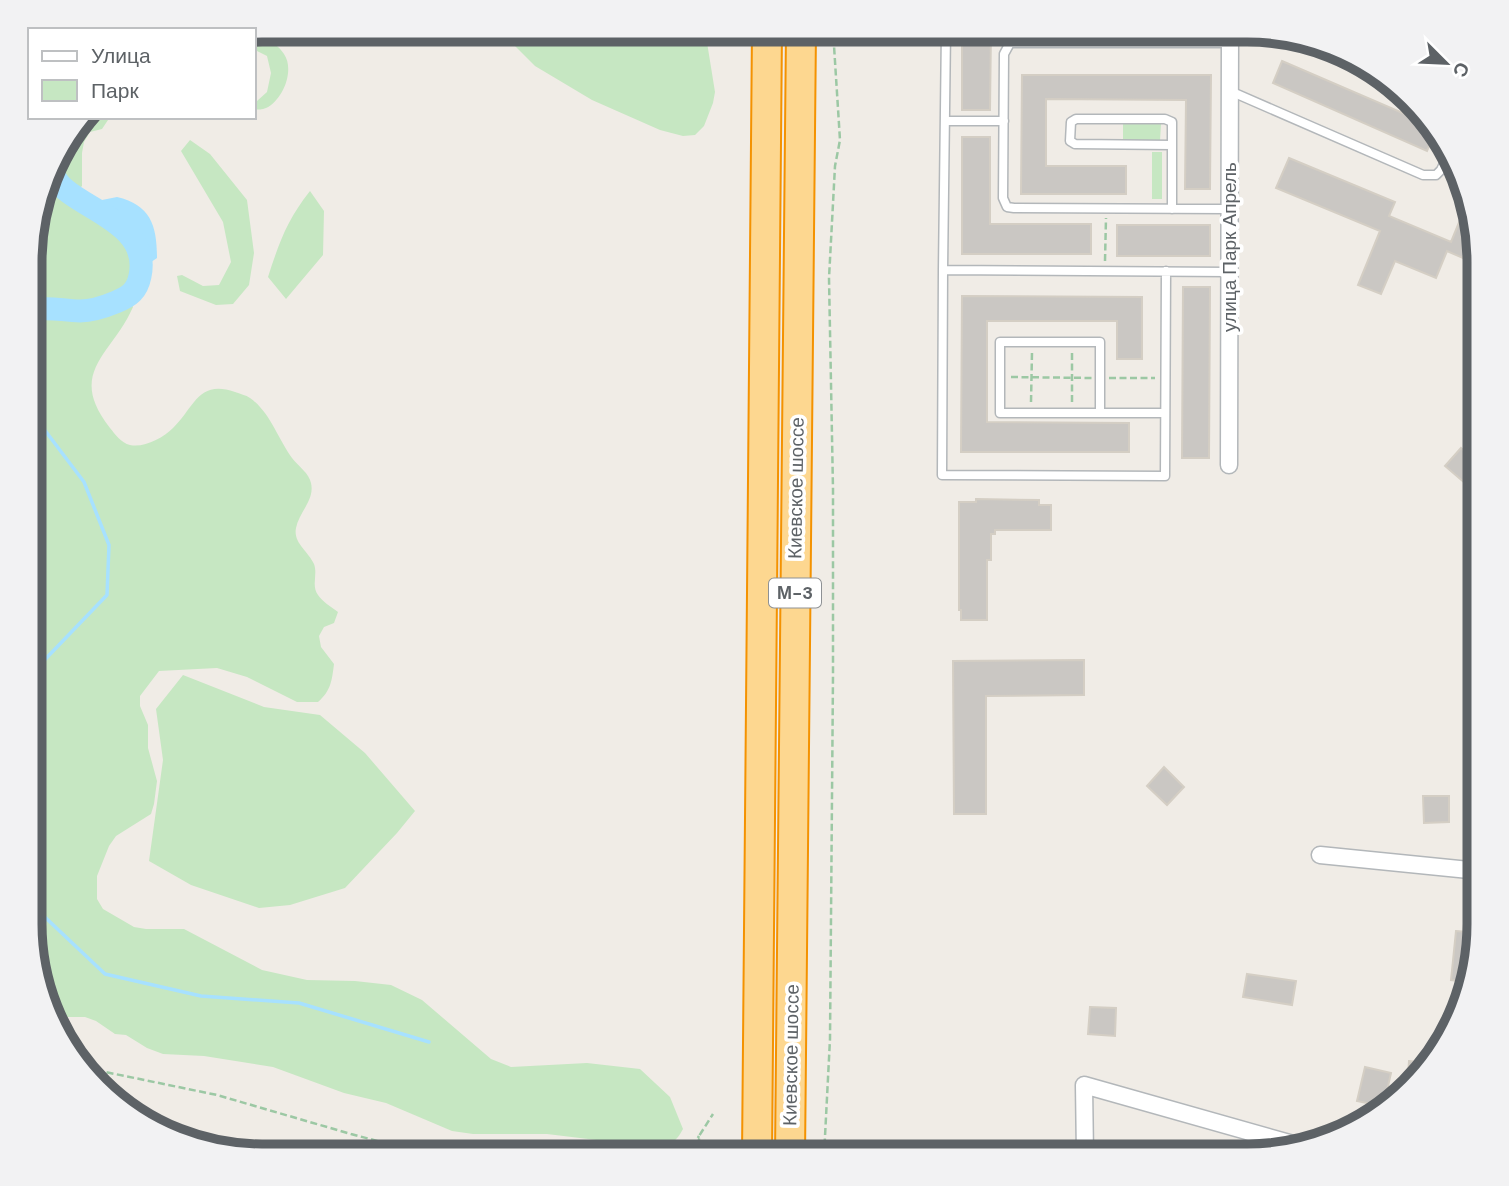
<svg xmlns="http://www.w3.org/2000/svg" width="1509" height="1186" font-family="'DM Sans',sans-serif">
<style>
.green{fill:#c6e7c2}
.water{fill:#a7e1ff}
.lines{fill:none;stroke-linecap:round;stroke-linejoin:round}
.stream{stroke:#a7e1ff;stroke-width:3.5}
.river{stroke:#a7e1ff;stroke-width:23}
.building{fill:#cac7c3;stroke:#d4cec4;stroke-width:2}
.lane-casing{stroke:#b3b7ba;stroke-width:11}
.street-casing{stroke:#b3b7ba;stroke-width:19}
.highway-casing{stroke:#f49201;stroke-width:32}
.path{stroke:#9cc8a4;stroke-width:2.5;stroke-dasharray:7 3.5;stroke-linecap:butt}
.lane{stroke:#fff;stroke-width:8}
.street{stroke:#fff;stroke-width:16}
.highway{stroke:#fdd790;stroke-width:28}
.labels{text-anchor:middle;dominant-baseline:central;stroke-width:7;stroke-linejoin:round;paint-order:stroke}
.shield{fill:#fff;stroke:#8e9194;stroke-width:2}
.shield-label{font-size:18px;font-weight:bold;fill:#5d6266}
.street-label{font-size:19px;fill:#5d6266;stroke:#fff}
.rim{fill:none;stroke:#5d6266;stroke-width:9}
</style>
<rect width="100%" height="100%" fill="#f0ece6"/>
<path class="green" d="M499,30H705L715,92L713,103L704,126L695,135L683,136L660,130L592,100L535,66Z
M262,37C271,41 279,46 284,54C295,70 283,100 266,108C262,110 258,109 255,110L257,101L267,92L271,73L267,56L257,51L255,42Z
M85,117H110L102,129L90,132L84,142L82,153V186L73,195C100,210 136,227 140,262C142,275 139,287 129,297L133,307C112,355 66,372 110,428C115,434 121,443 130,445C144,448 163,438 173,428C194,408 198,379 235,392C240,394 246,395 250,398C270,412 278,439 292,458C299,467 309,473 311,483C315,500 299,512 296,528C293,543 308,551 314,564C318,575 311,585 318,595C322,601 331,607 338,612L334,623L324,627L319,636L321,647L334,664C332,680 331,691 318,702H297L247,677L217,668L159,671L140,696V706L148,725V748L157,781L154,804L151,814L116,836L109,846L97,876V899L103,909L134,927L146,929H184L262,970L307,980L355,981L391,985L422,1000L491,1059L511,1067L587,1063L640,1069L670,1097L683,1129C676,1142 670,1146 654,1147L547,1134H473L452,1131L386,1103L344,1093L273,1067L204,1056L163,1054L147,1048L126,1035L115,1034L96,1021L85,1017H62L53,1023L30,939L32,232L61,146Z
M1123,124H1161L1160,141L1123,140Z
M190,140L210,154L247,200L254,253L249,285L233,304L216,305L180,291L177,276L182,275L203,286L219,285L231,262L223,222L181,151Z
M1152,152H1162V199H1152Z
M310,191L324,211L323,255L286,299L268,277C279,243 287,220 310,191Z
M183,675L264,707L320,715L365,753L415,811L397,833L345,888L290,905L259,908L191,885L149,861L163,760L156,709Z"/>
<path class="water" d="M117,197C151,205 157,226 157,258L141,269C137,235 121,226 94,207L102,200Z"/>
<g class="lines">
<path class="stream" d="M31,674L107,595L109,545L84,482L31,412
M30,903L105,974L201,996L299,1003L429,1042"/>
<path class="river" d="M32,310C49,306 63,311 80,311C93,311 104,307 116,302C130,296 137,291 140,276C153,215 56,206 53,170"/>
</g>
<path class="building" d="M962,30H991L990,110H962Z
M1282,61L1426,123L1434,135L1427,151L1273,83Z
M1022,75H1211L1210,189H1185L1186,100L1046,99V166H1126V194H1021Z
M962,137H990V224H1091V254H962Z
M1289,158L1395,202L1389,216L1451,242L1467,203L1477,250L1472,262L1447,251L1436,278L1395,261L1381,294L1358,285L1380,231L1276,188Z
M1117,225H1210V256H1117Z
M1183,287H1210L1209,458H1182Z
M962,296L1142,297V359H1117V321H987V422L1129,423V452H961Z
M1461,448L1479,464L1465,483L1445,466Z
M976,499L1039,500V505H1051V530H995V534H991V560H987V620H961V610H959V502H976Z
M1084,660V695L986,696V814H954L953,661Z
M1164,767L1184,787L1167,805L1147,786Z
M1423,796H1449V822L1424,823Z
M1456,931L1479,933L1469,982L1451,980Z
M1247,974L1296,981L1292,1005L1243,997Z
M1090,1007L1116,1008L1115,1036L1088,1034Z
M1409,1061L1430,1063L1421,1077L1407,1088Z
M1365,1067L1391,1073L1384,1104L1381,1106L1357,1101Z
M1149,1144L1177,1156H1144Z"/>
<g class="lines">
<defs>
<path id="lane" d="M946,30L943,270L1229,272
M1285,36L1389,81
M1230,91L1423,175H1436L1441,170L1448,155
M946,121H1004
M1172,209V122L1165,119H1076L1071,122L1070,141L1075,144L1172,145
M1229,209L1014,208L1007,207L1003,198L1004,54L1010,43H1230
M943,270L942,475L1165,476L1166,271
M1100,413V342H1000V413C1055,413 1110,413 1165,413"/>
<path id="street" d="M1229,465L1230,30
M1320,855L1479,871
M1085,1156L1084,1085L1300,1146"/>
<path id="highway" d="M757,1156L767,30
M790,1156L801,30"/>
</defs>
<use href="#lane" class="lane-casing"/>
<use href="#street" class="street-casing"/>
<use href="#highway" class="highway-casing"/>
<path class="path" d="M1105,261L1106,218
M1011,377L1092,378
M1109,378H1155
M1031,402L1032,352
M1072,402V352
M86,1068L217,1095L351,1134L434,1156
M687,1156L699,1136
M699,1156V1136L713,1114
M824,1156L830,1039L833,675V489L829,278L835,166L840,140L833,30"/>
<use href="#lane" class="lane"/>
<use href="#street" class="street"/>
<use href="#highway" class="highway"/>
</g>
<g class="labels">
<rect class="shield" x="769" y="578.5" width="52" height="29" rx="5"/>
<g class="shield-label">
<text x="795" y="593">М-3</text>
</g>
<g class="street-label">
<text transform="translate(1229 247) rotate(-90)">улица Парк Апрель</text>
<text transform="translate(796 488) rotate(-89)">Киевское шоссе</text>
<text transform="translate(791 1055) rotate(-89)">Киевское шоссе</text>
</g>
</g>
<path d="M0 0H1509V1186H0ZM262 42H1247A220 220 0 0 1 1467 262V924A220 220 0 0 1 1247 1144H262A220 220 0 0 1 42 924V262A220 220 0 0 1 262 42Z" fill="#f2f2f3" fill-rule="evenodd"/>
<path class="rim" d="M262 42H1247A220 220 0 0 1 1467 262V924A220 220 0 0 1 1247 1144H262A220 220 0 0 1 42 924V262A220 220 0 0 1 262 42Z"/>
<rect x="28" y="28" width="228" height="91" fill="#ffffff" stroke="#bec0c2" stroke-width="2"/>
<rect x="42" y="51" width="35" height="10" fill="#ffffff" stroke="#bec0c2" stroke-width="2"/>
<text x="91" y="63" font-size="21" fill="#5d6266">Улица</text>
<rect x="42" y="80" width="35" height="21" fill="#c6e7c2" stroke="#bec0c2" stroke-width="2"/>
<text x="91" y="98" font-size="21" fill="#5d6266">Парк</text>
<g transform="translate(1446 63) rotate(114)" stroke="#ffffff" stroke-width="5" paint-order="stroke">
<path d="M0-5L12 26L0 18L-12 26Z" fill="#5d6266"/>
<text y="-10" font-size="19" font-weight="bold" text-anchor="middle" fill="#5d6266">С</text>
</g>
</svg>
